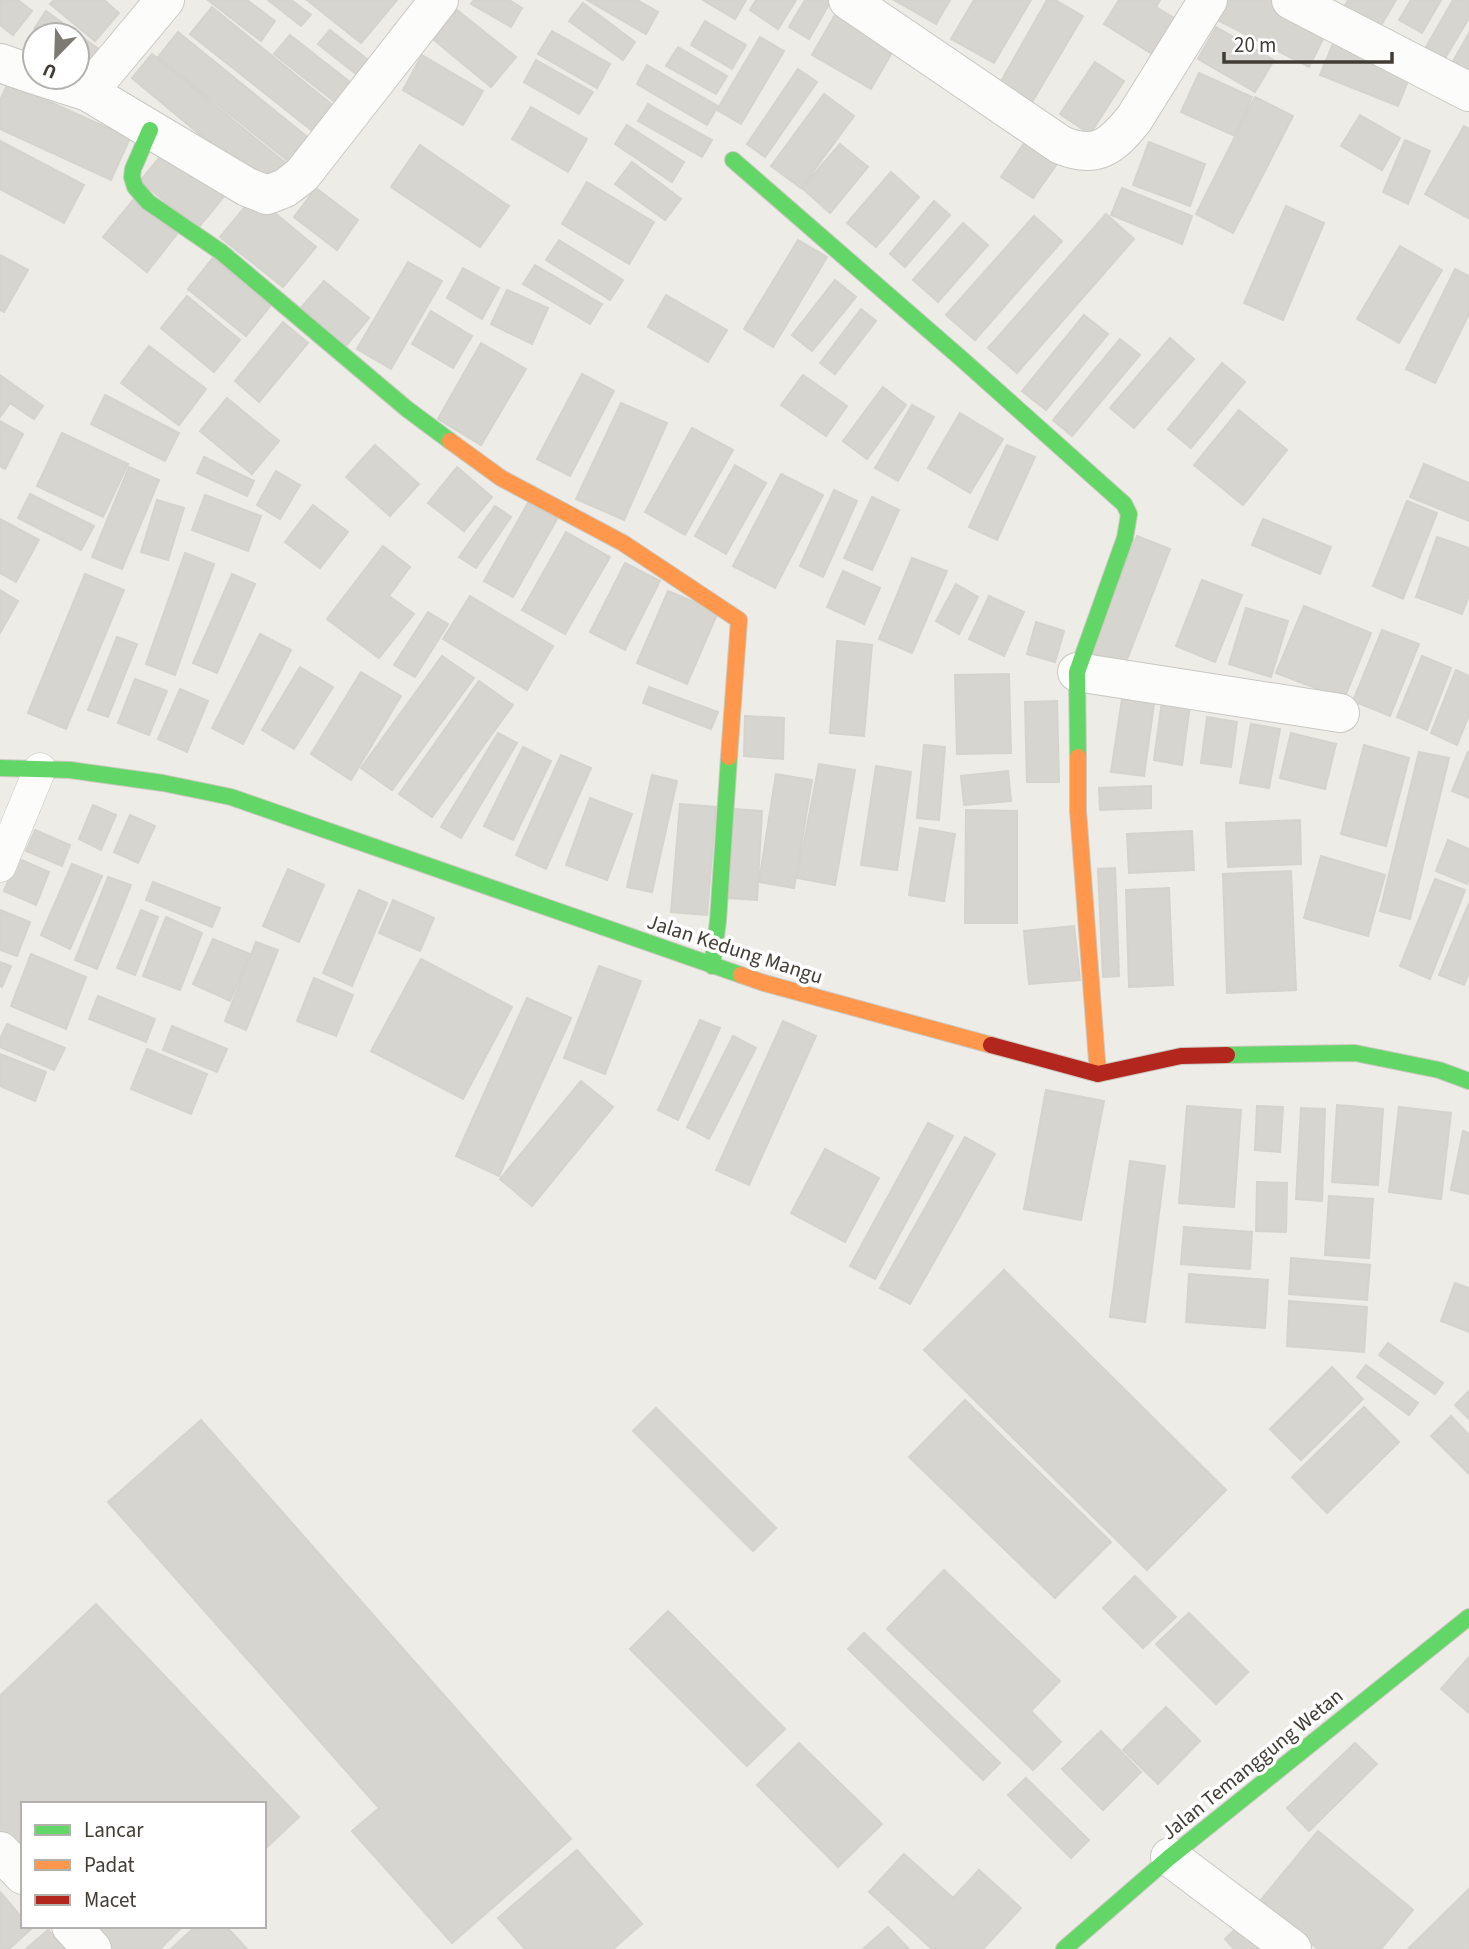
<svg xmlns="http://www.w3.org/2000/svg" width="1469" height="1949" font-family="'Source Sans 3',sans-serif">
<style>
.building{fill:#d6d5d0;stroke:#d5d3cd;stroke-width:2}
.lines{fill:none;stroke-linecap:round;stroke-linejoin:round}
.lane-casing{stroke:#c9c8c3;stroke-width:33}
.street-casing{stroke:#c9c8c3;stroke-width:40}
.fast-casing{stroke:#cbc9bf;stroke-width:18}
.slow-casing{stroke:#cbc9bf;stroke-width:18}
.jam-casing{stroke:#cbc9bf;stroke-width:18}
.lane{stroke:#fcfcfb;stroke-width:32}
.street{stroke:#fcfcfb;stroke-width:38}
.fast{stroke:#63d668;stroke-width:16}
.slow{stroke:#ff974d;stroke-width:16}
.jam{stroke:#b3261e;stroke-width:16}
.labels{text-anchor:middle;dominant-baseline:central;stroke-width:7;stroke-linejoin:round;paint-order:stroke}
.street-label{font-size:21px;fill:#413d35;stroke:#fff}
</style>
<rect width="100%" height="100%" fill="#edece7"/>
<path class="building" d="M0,0H18L32,11L13,35L0,25Z
M54,0H104L119,13L95,41L50,4Z
M208,0H247L275,21L261,41Z
M268,0H291L311,15L301,26Z
M307,0H397L361,43Z
M474,0H509L522,8L511,27L471,4Z
M587,0H637L658,12L646,34Z
M703,0H746L735,19Z
M756,0H796L778,29L750,10Z
M805,0L831,1L809,39L789,27Z
M894,0H950L936,24Z
M974,0H1031L994,63L951,39Z
M1047,0H1055L1083,16L1031,104L999,85Z
M1119,0H1160L1156,7L1176,19L1154,55L1104,24Z
M1218,0H1285L1331,23L1309,67L1210,16Z
M1348,0H1396L1376,34L1340,14Z
M1411,0H1441L1422,33L1399,20Z
M1453,0H1469V18L1441,65L1422,54Z
M583,3L635,42L623,60L569,21Z
M212,7L336,108L315,133L190,34Z
M839,8L898,42L871,89L812,55Z
M457,10L516,57L491,87L433,39Z
M46,11L100,50L88,68L77,60V35H42L34,29Z
M705,21L746,45L732,69L691,45Z
M1216,27L1274,60L1255,92L1198,59Z
M330,30L372,63L360,77L318,44Z
M552,31L610,64L597,88L538,54Z
M178,32L311,140L292,164L158,57Z
M1469,33V72L1452,63Z
M1337,34L1414,66L1398,106L1320,75Z
M290,35L351,83L335,102L274,54Z
M760,37L784,51L741,124L717,110Z
M678,47L727,76L716,94L666,66Z
M152,54L288,165L267,190L132,78Z
M422,55L483,91L463,125L403,90Z
M536,60L593,92L579,114L524,82Z
M1095,62L1124,81L1090,134L1060,114Z
M647,65L718,106L707,125L637,84Z
M798,69L817,82L765,157L747,144Z
M1199,73L1252,97L1235,136L1181,112Z
M8,83L130,138L111,180L0,129V100Z
M824,94L854,116L801,188L771,166Z
M1255,97L1293,116L1233,233L1196,214Z
M648,104L712,140L702,157L638,121Z
M531,107L587,139L568,172L512,139Z
M1360,115L1400,138L1382,170L1341,146Z
M627,125L684,162L672,182L615,144Z
M1464,126L1469,129V215L1468,218L1425,194Z
M1027,139L1059,161L1033,198L1001,177Z
M1405,140L1430,151L1408,204L1383,192Z
M0,141L84,185L64,223L0,189Z
M1149,142L1205,164L1190,206L1133,185Z
M840,144L868,167L830,213L802,188Z
M420,145L509,206L480,247L391,187Z
M169,146L227,193L198,228L140,181Z
M632,162L681,199L665,220L615,184Z
M891,172L919,197L876,247L847,223Z
M587,182L654,222L629,264L562,224Z
M316,188L358,220L337,250L294,217Z
M1122,188L1192,216L1182,244L1111,215Z
M254,196L316,247L283,287L220,237Z
M134,199L177,234L147,272L103,237Z
M934,201L950,215L905,267L890,254Z
M1286,206L1324,223L1283,320L1244,303Z
M1106,214L1134,239L1017,373L988,348Z
M1034,216L1062,241L975,340L946,315Z
M963,223L988,245L938,302L913,280Z
M559,240L623,280L610,300L546,260Z
M798,240L827,257L773,347L744,329Z
M1400,246L1442,270L1399,343L1357,319Z
M0,255L28,270L4,312L0,310Z
M213,258L271,305L246,336L188,289Z
M408,262L442,281L391,369L357,349Z
M535,265L602,304L590,324L523,284Z
M463,268L499,288L482,319L447,298Z
M1455,269L1469,276V314L1435,383L1406,369Z
M835,280L856,297L812,351L792,335Z
M324,281L369,318L345,347L299,310Z
M507,290L548,308L532,344L491,324Z
M666,295L727,330L708,362L648,327Z
M187,296L240,340L214,372L161,328Z
M861,309L876,321L835,374L820,363Z
M431,311L472,336L453,368L412,344Z
M1084,315L1108,334L1046,410L1022,391Z
M283,322L308,343L259,402L235,381Z
M1170,338L1194,359L1134,428L1110,408Z
M1120,339L1140,355L1072,436L1053,420Z
M481,343L526,369L481,445L438,419Z
M149,346L206,389L179,425L121,383Z
M1222,363L1245,382L1191,448L1168,429Z
M582,374L614,391L570,476L537,459Z
M0,375L43,406L34,419L10,403L0,417Z
M803,375L847,406L826,436L781,405Z
M883,387L906,405L867,459L843,441Z
M105,395L179,433L165,461L91,424Z
M227,398L279,441L252,474L200,431Z
M621,403L667,423L624,520L576,499Z
M912,405L934,417L898,481L875,468Z
M1239,410L1287,450L1243,505L1194,465Z
M960,413L1003,439L970,493L928,468Z
M0,421L23,434L5,469L0,466Z
M692,428L733,450L685,535L645,512Z
M62,433L128,464L103,517L37,486Z
M375,445L419,484L390,516L346,477Z
M1007,445L1035,457L997,540L969,527Z
M204,457L254,481L247,496L197,473Z
M1424,464L1469,483V521L1410,497Z
M735,465L766,483L726,554L695,536Z
M129,467L159,480L122,569L92,557Z
M457,467L492,497L464,531L428,503Z
M276,471L300,485L280,519L257,505Z
M781,474L823,495L775,588L733,566Z
M834,490L857,501L823,577L800,566Z
M30,494L94,526L81,550L18,518Z
M205,495L261,516L248,551L192,530Z
M872,497L899,510L872,570L844,558Z
M157,500L184,508L168,560L141,552Z
M1407,501L1437,513L1403,599L1373,586Z
M528,503L557,519L513,597L484,581Z
M313,505L348,532L320,568L285,542Z
M495,506L511,517L476,568L459,557Z
M0,519L39,540L16,582L0,573Z
M1263,519L1331,547L1320,574L1252,545Z
M566,532L610,557L565,634L522,610Z
M1137,536L1170,549L1124,667L1089,652Z
M1437,537L1469,548V595L1462,614L1416,597Z
M383,546L410,567L389,596L414,614L379,658L327,619Z
M185,553L214,564L175,675L146,664Z
M912,558L947,571L912,653L879,639Z
M625,563L660,581L625,650L590,632Z
M843,571L880,588L864,624L827,607Z
M85,574L124,590L66,729L28,713Z
M232,574L255,584L217,673L193,663Z
M1202,580L1242,595L1215,662L1176,646Z
M956,584L978,597L959,634L936,621Z
M0,590L18,601L0,633Z
M668,591L718,612L687,684L637,663Z
M470,596L553,646L527,690L443,639Z
M989,596L1024,612L1004,656L969,639Z
M1304,606L1371,633L1344,699L1276,673Z
M1246,608L1288,621L1271,677L1229,664Z
M428,612L448,624L415,677L394,665Z
M1036,622L1064,631L1055,662L1027,654Z
M1382,630L1419,644L1390,716L1353,701Z
M260,634L291,650L243,744L212,728Z
M117,637L137,644L108,717L88,710Z
M837,641L872,645L864,736L830,733Z
M442,656L474,678L392,790L361,768Z
M1422,656L1451,668L1427,730L1397,717Z
M300,667L333,687L294,749L262,730Z
M1456,670L1469,676V715L1457,745L1431,733Z
M361,672L401,696L351,780L311,754Z
M1009,674L1011,753L957,754L955,675Z
M135,679L167,691L149,735L118,723Z
M479,681L513,705L432,817L399,794Z
M649,687L718,712L711,729L643,703Z
M180,689L208,701L187,752L158,739Z
M1122,699L1154,704L1144,776L1111,772Z
M1057,701L1059,782H1027L1025,702Z
M1162,701L1190,705L1182,765L1154,760Z
M745,716L784,718L783,759L744,756Z
M1207,717L1237,722L1231,767L1201,763Z
M1251,724L1280,729L1269,788L1240,783Z
M498,733L517,743L461,838L441,827Z
M1291,733L1336,744L1325,789L1280,778Z
M924,745L945,747L939,820L917,818Z
M1364,745L1409,758L1386,846L1341,834Z
M523,747L551,761L513,840L484,826Z
M1419,752L1449,758L1410,919L1380,911Z
M1468,752L1469,753V798L1452,791Z
M561,755L591,768L546,869L516,855Z
M819,764L855,770L835,885L797,878Z
M876,766L911,772L897,870L861,865Z
M1008,771L1011,801L964,805L961,776Z
M776,774L812,780L794,888L759,882Z
M652,775L677,781L652,892L627,887Z
M1151,786V808L1100,810L1099,788Z
M590,798L632,814L607,880L566,865Z
M680,804L716,807L707,915L671,912Z
M93,805L116,815L101,850L79,839Z
M733,809L762,811L757,900L727,898Z
M966,810L1017,811V923H965Z
M130,815L155,826L138,863L114,852Z
M1300,820L1301,864L1228,867L1226,823Z
M920,828L955,834L944,901L909,895Z
M35,830L70,845L62,866L26,851Z
M1192,831L1194,870L1129,873L1127,834Z
M1448,840L1469,849V878L1467,884L1436,871Z
M1321,856L1385,875L1368,936L1304,918Z
M17,858L49,872L36,905L4,891Z
M72,864L102,876L70,949L41,935Z
M1115,868L1119,976L1103,977L1098,869Z
M288,869L324,885L299,942L263,926Z
M1291,871L1296,990L1227,993L1223,874Z
M108,877L131,885L97,969L75,960Z
M1435,879L1465,890L1430,979L1400,966Z
M153,882L220,908L212,927L146,900Z
M1169,888L1173,985L1129,987L1126,890Z
M359,890L387,903L352,986L323,973Z
M393,900L434,918L420,951L379,933Z
M1469,903V973L1464,985L1439,975Z
M0,910L30,922L17,956L0,950Z
M141,910L158,917L135,975L117,968Z
M166,917L202,933L180,990L143,976Z
M1074,926L1080,980L1029,984L1024,931Z
M213,939L250,954L230,1001L193,984Z
M256,942L278,950L246,1030L225,1021Z
M31,954L86,977L66,1029L11,1006Z
M421,959L512,1007L463,1099L371,1051Z
M0,962L11,966L2,987L0,986Z
M599,966L641,981L605,1074L564,1058Z
M314,978L353,995L336,1036L297,1021Z
M98,996L155,1019L146,1042L89,1019Z
M527,998L571,1018L499,1176L456,1156Z
M700,1020L720,1028L678,1120L658,1110Z
M783,1021L816,1036L749,1185L716,1170Z
M7,1024L65,1048L54,1070L0,1047V1039Z
M172,1026L227,1049L217,1072L163,1050Z
M733,1036L756,1048L709,1139L687,1127Z
M147,1049L207,1074L191,1114L131,1089Z
M0,1054L46,1072L35,1101L0,1086Z
M581,1081L613,1107L532,1206L500,1179Z
M1046,1090L1104,1101L1081,1220L1024,1209Z
M1337,1105L1383,1109L1378,1185L1332,1182Z
M1187,1106L1241,1110L1234,1207L1179,1203Z
M1257,1106L1283,1107L1280,1152L1255,1150Z
M1399,1107L1451,1113L1441,1199L1389,1192Z
M1301,1108L1325,1109L1322,1201L1296,1199Z
M928,1123L953,1136L875,1279L850,1266Z
M1463,1131L1469,1133V1194L1451,1190Z
M965,1137L995,1154L910,1304L880,1288Z
M825,1149L879,1178L845,1242L791,1213Z
M1130,1161L1165,1166L1145,1322L1110,1317Z
M1257,1182L1287,1183L1286,1232L1256,1231Z
M1329,1196L1373,1199L1369,1258L1325,1255Z
M1184,1227L1252,1232L1250,1269L1181,1264Z
M1291,1258L1370,1265L1367,1300L1289,1294Z
M1004,1270L1226,1490L1147,1570L924,1350Z
M1189,1274L1268,1280L1265,1328L1186,1322Z
M1455,1283L1469,1288V1332L1441,1321Z
M1289,1301L1367,1307L1364,1352L1287,1346Z
M1388,1343L1443,1383L1435,1394L1379,1355Z
M1366,1365L1418,1403L1409,1415L1357,1377Z
M1332,1367L1363,1399L1301,1460L1270,1429Z
M1469,1391V1419L1455,1405Z
M965,1400L1111,1542L1055,1598L909,1457Z
M1364,1407L1399,1442L1327,1513L1292,1477Z
M656,1408L776,1528L753,1551L633,1431Z
M1451,1416L1469,1435V1474L1431,1436Z
M201,1420L571,1839L452,1943L352,1831L379,1808L108,1502Z
M944,1570L1060,1681L1031,1711L1061,1742L1033,1770L887,1629Z
M1135,1576L1176,1617L1143,1648L1103,1608Z
M96,1604L299,1817L264,1850V1804H23V1858L0,1834V1696Z
M668,1611L785,1729L747,1766L630,1649Z
M1189,1613L1248,1672L1216,1704L1156,1644Z
M864,1633L1000,1763L983,1780L848,1649Z
M1469,1657V1713L1441,1689Z
M1166,1707L1200,1741L1158,1784L1123,1750Z
M1101,1731L1141,1772L1103,1810L1062,1769Z
M799,1743L882,1824L838,1867L757,1785Z
M1355,1743L1377,1764L1309,1831L1287,1808Z
M1026,1778L1089,1840L1071,1858L1008,1795Z
M1318,1831L1413,1910L1381,1949H1318L1260,1901Z
M577,1850L642,1924L613,1949H525L498,1918Z
M904,1854L953,1898L979,1870L1021,1908L983,1949H932L869,1892Z
M1469,1889V1949H1408Z
M1,1893L23,1919V1926H29L31,1929L9,1949H0Z
M1244,1921L1271,1949H1234L1225,1939Z
M88,1926H183L160,1949H110Z
M196,1926H226L247,1949H171Z
M888,1927L909,1949H863Z
M48,1930L65,1949H26Z"/>
<g class="lines">
<defs>
<path id="lane" d="M0,866L40,769"/>
<path id="street" d="M848,0L1061,145C1097,160 1112,146 1134,119L1208,0
M1291,0L1469,92
M0,63L35,75
M41,77L88,92L247,187L267,195L285,188L302,175L439,0
M88,92L165,0
M1077,672L1340,713
M0,1851L23,1875
M1170,1857L1292,1949
M71,1926L92,1949"/>
<path id="fast" d="M150,130L133,169L132,177L135,187L148,202L221,252L407,409L450,441
M733,160L964,361L1124,504L1129,514L1125,538L1077,672L1078,757
M0,768L70,770L163,783L231,797L741,975
M712,966L718,921L729,757
M1227,1055L1355,1053L1439,1070L1469,1081
M1064,1949L1170,1857L1469,1617"/>
<path id="slow" d="M450,441L501,478L623,543L739,620L729,757
M1078,757V811L1098,1074
M741,975L764,983L991,1045"/>
<path id="jam" d="M991,1045L1098,1074L1181,1056L1227,1055"/>
</defs>
<use href="#lane" class="lane-casing"/>
<use href="#street" class="street-casing"/>
<use href="#fast" class="fast-casing"/>
<use href="#slow" class="slow-casing"/>
<use href="#jam" class="jam-casing"/>
<use href="#lane" class="lane"/>
<use href="#street" class="street"/>
<use href="#fast" class="fast"/>
<use href="#slow" class="slow"/>
<use href="#jam" class="jam"/>
</g>
<g class="labels">
<g class="street-label">
<text transform="translate(735 949) rotate(18)">Jalan Kedung Mangu</text>
<text transform="translate(1252 1764) rotate(-39)">Jalan Temanggung Wetan</text>
</g>
</g>
<rect x="21" y="1802" width="245" height="126" fill="#ffffff" stroke="#b3b1ae" stroke-width="2"/>
<rect x="35" y="1825" width="35" height="10" fill="#63d668" stroke="#b3b1ae" stroke-width="2"/>
<text x="84" y="1837" font-size="21" fill="#413d35">Lancar</text>
<rect x="35" y="1860" width="35" height="10" fill="#ff974d" stroke="#b3b1ae" stroke-width="2"/>
<text x="84" y="1872" font-size="21" fill="#413d35">Padat</text>
<rect x="35" y="1895" width="35" height="10" fill="#b3261e" stroke="#b3b1ae" stroke-width="2"/>
<text x="84" y="1907" font-size="21" fill="#413d35">Macet</text>
<g transform="translate(56 56) rotate(203)"><circle r="33" fill="#ffffff" stroke="#b3b1ae" stroke-width="2"/>
<path d="M0-5L12 26L0 18L-12 26Z" fill="#7d7a73"/>
<text y="-10" font-size="19" font-weight="bold" text-anchor="middle" fill="#413d35">U</text>
</g>
<path d="M1224 52v10h168v-10" fill="none" stroke="#413d35" stroke-width="3.5"/>
<text x="1234" y="52" font-size="21" fill="#413d35" stroke="#ffffff" stroke-width="5" paint-order="stroke">20 m</text>
</svg>
